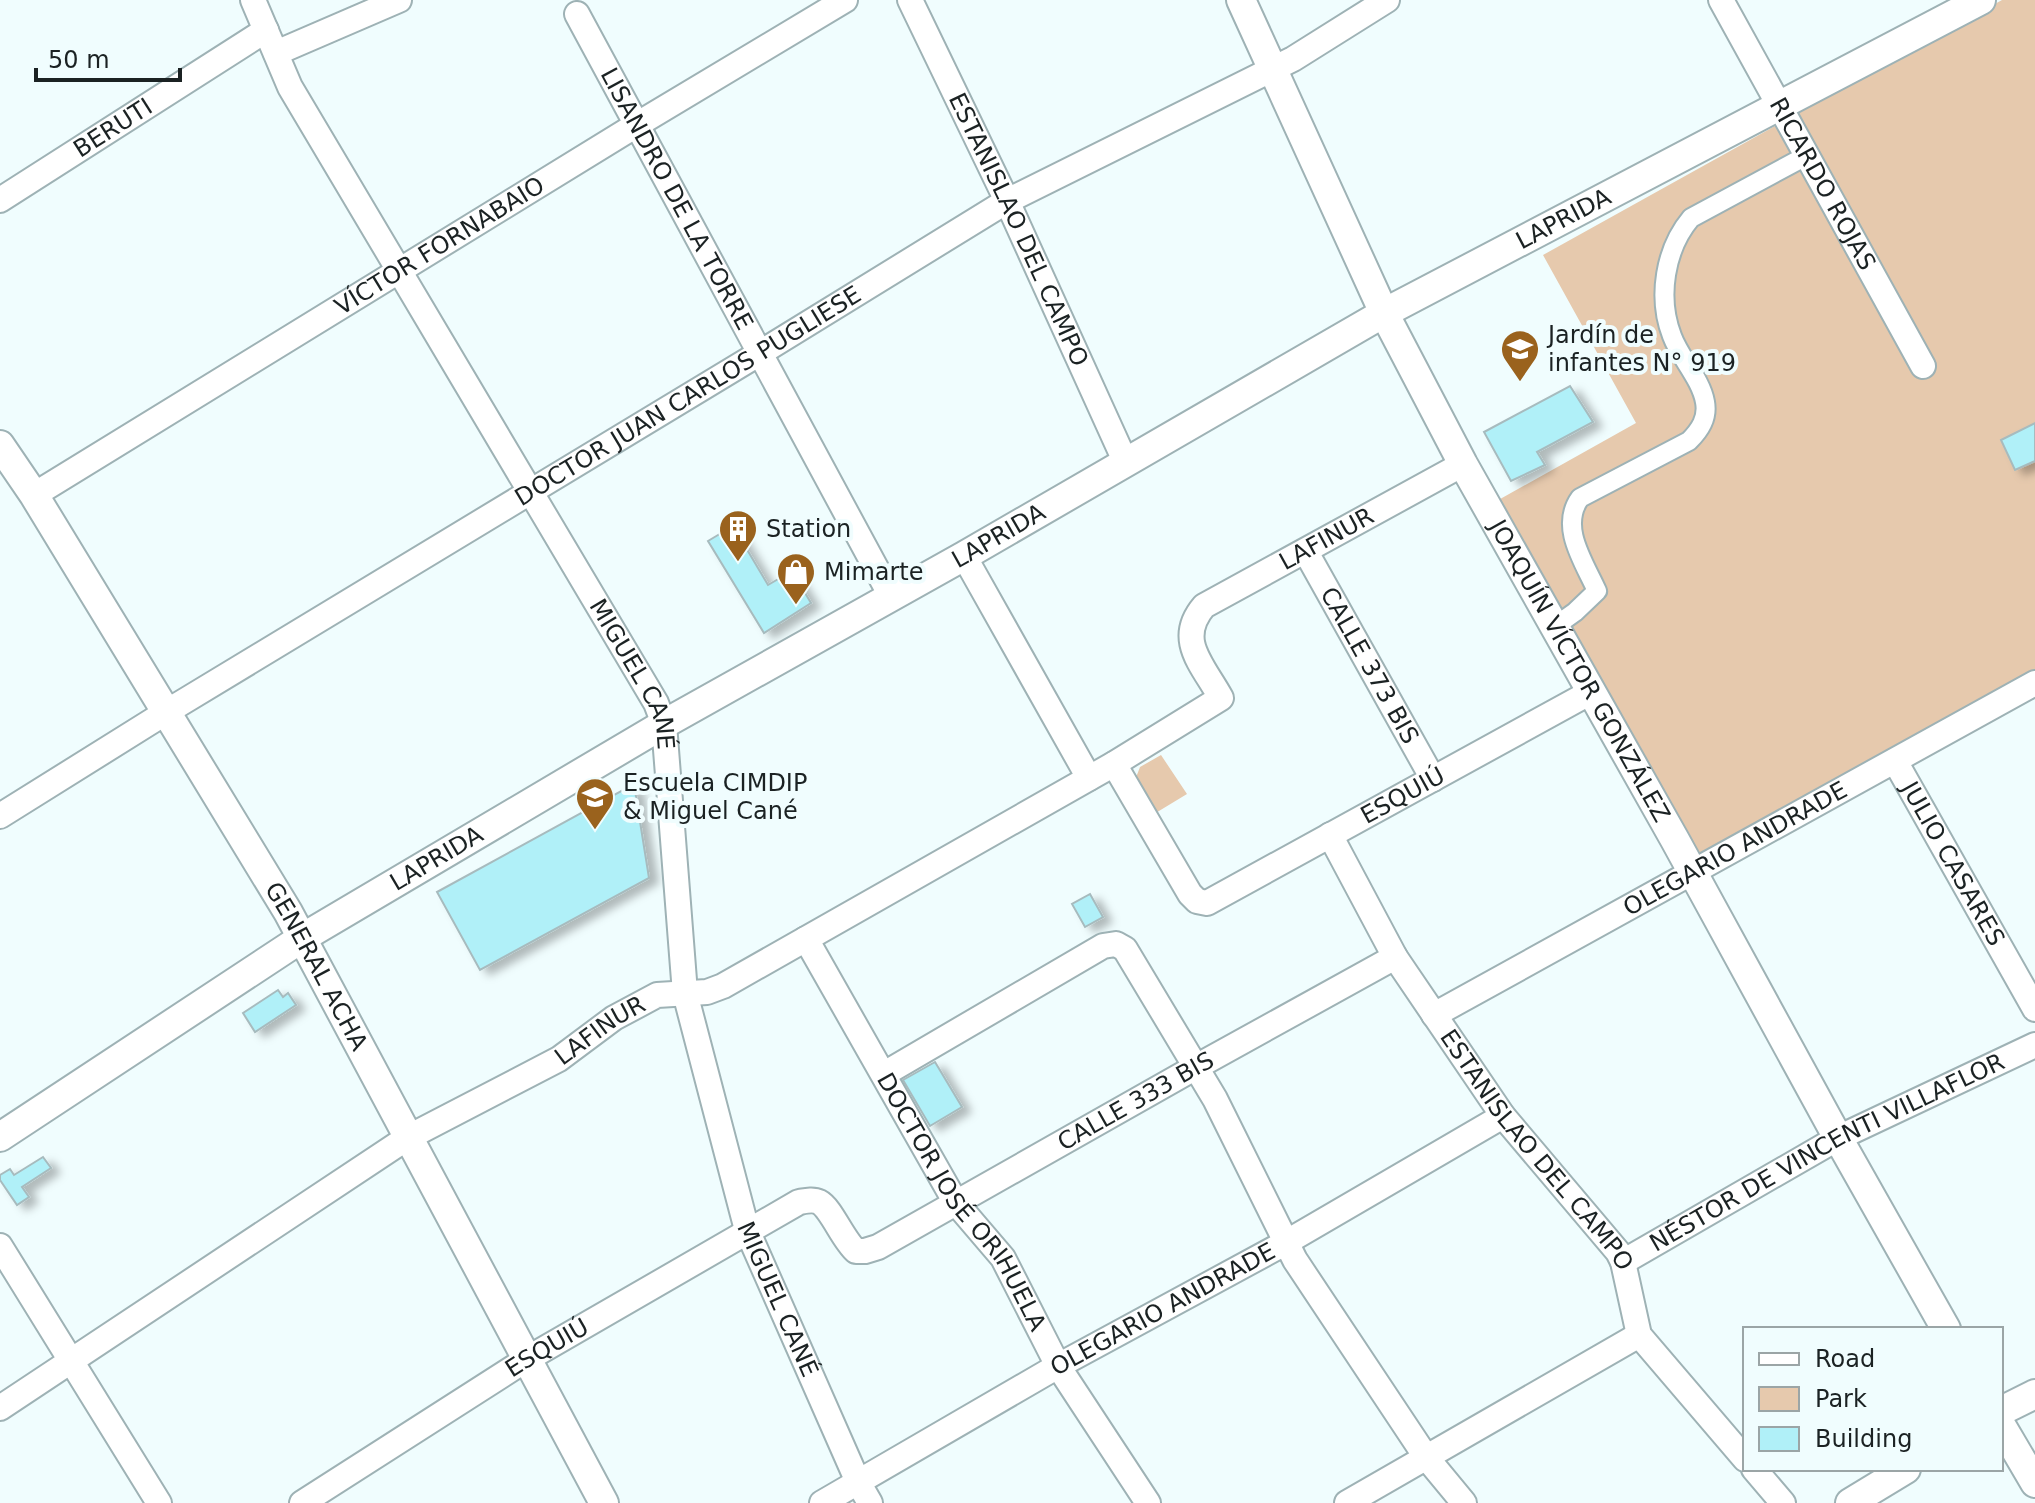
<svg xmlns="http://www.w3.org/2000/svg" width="2035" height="1503" font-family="'DejaVu Sans',sans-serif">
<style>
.green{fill:#e6c9ad}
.building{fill:#b0f0f8;stroke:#a7bbbe;stroke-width:2;filter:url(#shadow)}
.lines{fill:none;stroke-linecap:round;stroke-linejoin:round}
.pedestrian-casing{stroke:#9eb2b5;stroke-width:22}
.minor-casing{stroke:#9eb2b5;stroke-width:28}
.tertiary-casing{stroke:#9eb2b5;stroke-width:32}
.pedestrian{stroke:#fff;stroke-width:18}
.minor{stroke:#fff;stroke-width:24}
.tertiary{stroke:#fff;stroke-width:28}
.labels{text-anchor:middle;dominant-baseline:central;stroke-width:8;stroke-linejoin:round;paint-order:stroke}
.street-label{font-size:24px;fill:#1b2223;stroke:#f0fdfe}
.poi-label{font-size:24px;fill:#1b2223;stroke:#f0fdfe;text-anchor:start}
</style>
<defs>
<filter id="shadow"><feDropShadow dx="9" dy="5" stdDeviation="4" flood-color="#0004"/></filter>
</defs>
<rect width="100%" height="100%" fill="#f0fdfe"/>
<path class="green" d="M2002,0H2035V672L1694,861L1493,503L1636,423L1543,255Z
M1161,755L1187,794L1154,814L1135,780L1140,767Z"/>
<path class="building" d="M1570,386L1593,422L1537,452L1545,465L1511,481L1484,432Z
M2035,423V461L2015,470L2001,440Z
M733,526L768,585L792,571L811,603L764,633L708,541Z
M634,784L649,878L480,970L437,892Z
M1090,894L1103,917L1085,927L1072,904Z
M278,990L283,997L288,993L296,1005L255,1032L243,1013Z
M935,1062L962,1107L930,1126L903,1080Z
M43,1157L51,1168L22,1187L29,1197L17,1205L0,1180V1175L10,1169L14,1175Z"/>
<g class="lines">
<defs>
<path id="pedestrian" d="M1554,627L1575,612L1597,591C1584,562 1559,527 1580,498L1689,441C1700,430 1708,418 1705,402C1701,379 1680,358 1672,336C1657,297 1665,249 1691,218L1806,156"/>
<g id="minor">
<path id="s1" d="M253,0L290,87L656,703L664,724L685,993L747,1230L858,1482L870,1503"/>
<path id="s2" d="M910,0L1007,201L1125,461"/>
<path id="s3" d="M1721,0L1923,366"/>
<path id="s4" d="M577,14L891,596"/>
<path d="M276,53L399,0"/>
<path id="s5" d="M0,200L266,30"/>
<path id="s6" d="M34,495L638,124L845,0"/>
<path id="s7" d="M1306,552L1433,779"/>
<path d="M964,556L1089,778"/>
<path id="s8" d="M1895,761L2035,1009"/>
<path id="s9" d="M1114,764L1190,894L1197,901L1207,903L1591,692"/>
<path id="s10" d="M0,816L168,711L760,353L1007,201L1293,59L1387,0"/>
<path id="s11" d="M1330,835L1395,957L1503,1116L1618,1252L1623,1262L1639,1335L1745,1459"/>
<path id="s12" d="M806,939L956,1203L1003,1258L1058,1366L1148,1503"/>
<path id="s13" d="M1434,1015L2035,683"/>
<path d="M884,1074L1103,946L1116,944L1125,949L1215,1099L1295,1260L1426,1457L1464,1503"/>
<path d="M0,1246L159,1503"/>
<path id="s14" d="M1623,1262L1838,1138L2035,1045"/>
<path id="s15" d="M0,1408L407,1138L559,1059L614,1018L657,995L707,992L723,986L1114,764L1221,698C1203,665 1175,640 1204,606L1463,464"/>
<path d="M1754,1469L1783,1503"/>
<path id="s16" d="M302,1503L527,1359L799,1202C805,1201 813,1199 819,1202C831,1208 843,1240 856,1251H865L878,1247L1196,1067L1395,957"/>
<path id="s17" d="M822,1503L1058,1366L1285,1243L1503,1116"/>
<path d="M1347,1503L1639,1335"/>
</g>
<g id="tertiary">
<path id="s18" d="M1241,0L1384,313L1463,464L1675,840L1838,1138L1946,1329"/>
<path id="s19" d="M0,445L34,495L288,912L604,1503"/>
<path id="s20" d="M0,1137L302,938L664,724L964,556L1384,313L1981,0"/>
<path d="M2001,1411L2035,1394"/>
<path d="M2001,1425L2035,1483"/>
<path d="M1850,1503L1906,1469"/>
</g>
</defs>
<use href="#pedestrian" class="pedestrian-casing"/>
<use href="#minor" class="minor-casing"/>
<use href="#tertiary" class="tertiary-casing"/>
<use href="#pedestrian" class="pedestrian"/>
<use href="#minor" class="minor"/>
<use href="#tertiary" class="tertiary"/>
</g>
<defs>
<symbol id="school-pin" viewBox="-11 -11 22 30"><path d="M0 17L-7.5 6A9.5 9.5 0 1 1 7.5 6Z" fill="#9a621d" stroke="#f0fdfe"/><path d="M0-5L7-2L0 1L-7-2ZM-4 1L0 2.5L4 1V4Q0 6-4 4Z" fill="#fff"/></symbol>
<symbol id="building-pin" viewBox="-11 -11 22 30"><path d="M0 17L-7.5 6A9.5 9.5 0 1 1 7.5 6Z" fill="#9a621d" stroke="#f0fdfe"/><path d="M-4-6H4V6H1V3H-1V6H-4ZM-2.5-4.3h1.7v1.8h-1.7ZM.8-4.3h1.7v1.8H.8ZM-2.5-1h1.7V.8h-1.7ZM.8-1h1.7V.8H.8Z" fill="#fff"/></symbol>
<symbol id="shop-pin" viewBox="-11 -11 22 30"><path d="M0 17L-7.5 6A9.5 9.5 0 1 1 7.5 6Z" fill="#9a621d" stroke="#f0fdfe"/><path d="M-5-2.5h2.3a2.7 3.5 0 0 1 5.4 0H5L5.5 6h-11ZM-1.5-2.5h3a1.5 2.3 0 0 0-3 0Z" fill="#fff"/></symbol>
</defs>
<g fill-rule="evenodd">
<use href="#school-pin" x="1498" y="327" width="44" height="60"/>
<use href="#building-pin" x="716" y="507" width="44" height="60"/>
<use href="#shop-pin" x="774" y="550" width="44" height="60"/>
<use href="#school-pin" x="573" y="775" width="44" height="60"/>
</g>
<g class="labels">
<g class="street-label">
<text stroke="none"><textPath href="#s5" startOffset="134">BERUTI</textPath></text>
<text stroke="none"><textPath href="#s3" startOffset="210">RICARDO ROJAS</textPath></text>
<text stroke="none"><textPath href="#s4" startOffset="210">LISANDRO DE LA TORRE</textPath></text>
<text stroke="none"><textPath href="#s20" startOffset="1814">LAPRIDA</textPath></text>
<text stroke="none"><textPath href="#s2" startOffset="254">ESTANISLAO DEL CAMPO</textPath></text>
<text stroke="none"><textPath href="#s6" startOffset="476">VÍCTOR FORNABAIO</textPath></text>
<text stroke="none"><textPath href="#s10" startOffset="806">DOCTOR JUAN CARLOS PUGLIESE</textPath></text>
<text stroke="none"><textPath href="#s20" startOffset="1166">LAPRIDA</textPath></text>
<text stroke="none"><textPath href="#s15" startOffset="1662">LAFINUR</textPath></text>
<text stroke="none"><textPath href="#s7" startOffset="130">CALLE 373 BIS</textPath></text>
<text stroke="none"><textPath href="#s18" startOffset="752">JOAQUÍN VÍCTOR GONZÁLEZ</textPath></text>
<text stroke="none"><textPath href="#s1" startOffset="776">MIGUEL CANÉ</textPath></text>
<text stroke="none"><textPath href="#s9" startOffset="394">ESQUIÚ</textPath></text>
<text stroke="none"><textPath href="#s13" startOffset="344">OLEGARIO ANDRADE</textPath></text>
<text stroke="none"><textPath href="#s20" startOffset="518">LAPRIDA</textPath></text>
<text stroke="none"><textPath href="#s8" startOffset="118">JULIO CASARES</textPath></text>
<text stroke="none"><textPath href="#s19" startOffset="610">GENERAL ACHA</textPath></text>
<text stroke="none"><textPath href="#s15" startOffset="710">LAFINUR</textPath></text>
<text stroke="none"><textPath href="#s16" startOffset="982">CALLE 333 BIS</textPath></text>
<text stroke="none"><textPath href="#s11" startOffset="378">ESTANISLAO DEL CAMPO</textPath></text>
<text stroke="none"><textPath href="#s14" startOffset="232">NÉSTOR DE VINCENTI VILLAFLOR</textPath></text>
<text stroke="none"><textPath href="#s12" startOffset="306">DOCTOR JOSÉ ORIHUELA</textPath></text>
<text stroke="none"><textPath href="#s1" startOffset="1424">MIGUEL CANÉ</textPath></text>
<text stroke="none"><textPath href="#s17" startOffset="392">OLEGARIO ANDRADE</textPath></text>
<text stroke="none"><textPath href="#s16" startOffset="290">ESQUIÚ</textPath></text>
</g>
<g class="poi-label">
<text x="1548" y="335">Jardín de<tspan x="1548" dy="28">infantes N° 919</tspan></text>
<text x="766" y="529">Station</text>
<text x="824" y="572">Mimarte</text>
<text x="623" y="783">Escuela CIMDIP<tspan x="623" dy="28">&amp; Miguel Cané</tspan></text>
</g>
</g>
<rect x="1743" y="1327" width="260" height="144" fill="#f0fdfe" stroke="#9ba5a6" stroke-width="2"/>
<rect x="1759" y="1353" width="40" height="12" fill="#ffffff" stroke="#9ba5a6" stroke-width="2"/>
<text x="1815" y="1367" font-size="24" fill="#1b2223">Road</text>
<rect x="1759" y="1387" width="40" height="24" fill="#e6c9ad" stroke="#9ba5a6" stroke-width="2"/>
<text x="1815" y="1407" font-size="24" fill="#1b2223">Park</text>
<rect x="1759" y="1427" width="40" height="24" fill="#b0f0f8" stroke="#9ba5a6" stroke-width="2"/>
<text x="1815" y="1447" font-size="24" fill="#1b2223">Building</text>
<path d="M36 68v12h144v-12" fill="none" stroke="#1b2223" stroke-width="4"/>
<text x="48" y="68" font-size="24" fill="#1b2223" stroke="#f0fdfe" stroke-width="6" paint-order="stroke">50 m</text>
</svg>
